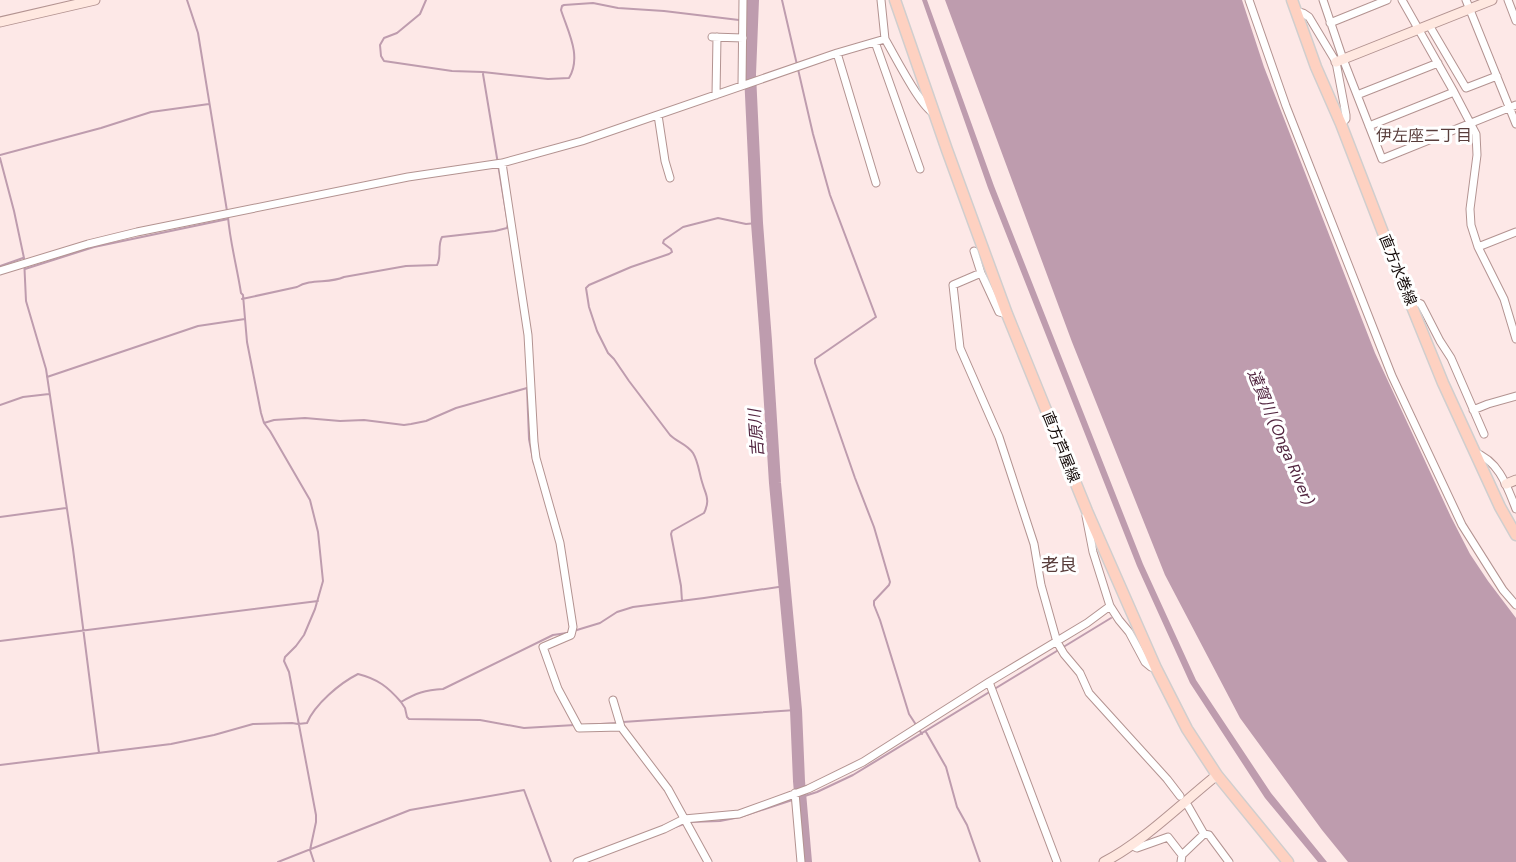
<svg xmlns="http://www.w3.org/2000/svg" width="1516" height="862" font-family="'DM Sans','Noto Sans JP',sans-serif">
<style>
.water{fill:#be9cae}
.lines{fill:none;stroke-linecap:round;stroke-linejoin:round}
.stream{stroke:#be9cae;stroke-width:2}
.river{stroke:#be9cae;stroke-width:12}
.street-casing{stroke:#b39391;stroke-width:9}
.secondary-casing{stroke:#b39391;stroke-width:11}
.primary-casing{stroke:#d0cece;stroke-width:13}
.street{stroke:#fff;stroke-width:7}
.secondary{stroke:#ffe8e0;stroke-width:9}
.primary{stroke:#fed1c1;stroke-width:10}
.labels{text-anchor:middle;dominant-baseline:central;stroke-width:6;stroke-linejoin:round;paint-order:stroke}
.street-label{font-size:15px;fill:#130908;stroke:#fff}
.neighbourhood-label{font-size:16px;fill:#593e3c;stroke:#fff}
.water-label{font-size:16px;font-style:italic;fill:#522540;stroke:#fff}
.quarter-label{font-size:18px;fill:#593e3c;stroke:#fff}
</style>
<rect width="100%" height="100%" fill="#fde8e7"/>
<path class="water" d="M922,0H927L994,186L1143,564L1196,680L1271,793L1327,862H1318L1265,798L1190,683L1137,566L988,188Z
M945,0H1242L1264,67L1375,353L1451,517L1470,554L1488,581L1516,618V862H1348L1322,830L1240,718L1165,575L1072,342Z"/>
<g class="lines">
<path class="stream" d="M187,0L198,33L227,211
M426,0L420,14L397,33L384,38L380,45L381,56L384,61L452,71L483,72L548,79L569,78C582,56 568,32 561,10L562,6L564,5L593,3L618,8L664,11L739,20
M782,0L813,134L830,195L876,317L818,357L815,359V363L855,478L874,527L890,582L889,585L874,601V605L880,620L909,714L922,734
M0,155L101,128L151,112L209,104
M0,158L14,211L24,258L26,301L46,369L73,549L99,753
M228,217C230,242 237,267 241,293L243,295L247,342L261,413L264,423L270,431L310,500L318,532L323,581L315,609L304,635L296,646L285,657L284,661L289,672L316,815V822L310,850L314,862
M0,266L23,258
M25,269L94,247L228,219
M242,299L297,287C311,278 329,284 344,277L406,266L437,265C442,256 437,246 442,237L495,231L507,228L508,224L483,74
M47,377L198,326L245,319
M0,405L23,397L49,394
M264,423L274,420L305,418L340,421L364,420L404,425L411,424L426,421L456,408L527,388L529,439L534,464
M0,517L66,508
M682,601L681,586L671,534L672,531L704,513C706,509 708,504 707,499C707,495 704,489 703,485C699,474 699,463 693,453C687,444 677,442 670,435L629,381L614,359L608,353L597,331L589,307L586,288L589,285L631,267L669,254L672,252L671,249L663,243L664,240L683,227L718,218L746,224L757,223
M0,641L318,601
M401,702L405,708L407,717L409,719L480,720L524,728L575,725
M623,722L796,710
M584,725L617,723
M926,732L946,767L957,807L967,825L980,862
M0,765L171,744L214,735L253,724L292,723L298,724L307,723C315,704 340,683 358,674C378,679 388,687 401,702C416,693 425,690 443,689L553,635L567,633L600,623L617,612L633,607L704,598L785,586
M689,822L720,821L740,817L817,792L853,775L1111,618
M672,828L684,824
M278,862L410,810L524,790L551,862"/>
<path class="river" d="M753,0L750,74L757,223L766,341L775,483L796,710L799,781L806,862"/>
<defs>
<path id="street" d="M1249,0L1286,106L1392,376L1462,525L1503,590L1516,605
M1323,0L1343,59L1382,159L1516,105
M1402,0L1454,92L1476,134L1477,155L1470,209L1471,225L1478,247L1504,299L1516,339
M1466,0L1516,124
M1508,0L1516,21
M1296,11L1303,13L1309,17L1336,62L1346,115V119L1341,124
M1330,23L1387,0
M1429,25L1466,88L1497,76
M712,37L743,38
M885,39C895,56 918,102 932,112
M875,42L920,169
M837,53L876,183
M742,85L743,0
M716,95L717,37
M1357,95L1438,63
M658,115L665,161L670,178
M1369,126L1454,92
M502,163L528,335L534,442L536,458L560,543L573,627L571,635L543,647L558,689L579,728L621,727
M1478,247L1516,232
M974,251L981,273L999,312L1007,314
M0,271L88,244L137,232L408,177L502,163L582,141L837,53L885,39L881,0
M981,273L953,285L960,348L999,437L1034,544L1041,585L1057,642L1064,654L1080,673L1089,693L1167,779L1180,796
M1411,304L1416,302L1421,304L1440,341L1451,358L1484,434
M1473,410L1488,404L1516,396
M1474,452C1499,461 1507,486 1516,509
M1110,606L1119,620L1129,632L1145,662L1151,667L1156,668
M989,682L1057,862
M613,700L621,727L668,789L708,862
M795,793L801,862
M1188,806L1204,834L1209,835L1229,862
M1131,845L1137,848L1168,837L1182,855
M577,862L664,829L684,819L739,814L808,789L863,762L989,682L1087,623L1110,606L1093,552L1086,516
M1181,862L1182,855L1204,834"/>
<path id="secondary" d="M0,22L95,0
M1336,62L1492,0
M1506,484L1516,480
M1104,862C1143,842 1182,803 1217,775"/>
<path id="primary" d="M895,0L947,150L1007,314L1087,511L1156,668L1187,729L1217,775L1288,862
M1292,0L1316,67L1341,124L1404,287L1443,383L1500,507L1516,535"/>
</defs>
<use href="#street" class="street-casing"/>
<use href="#secondary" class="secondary-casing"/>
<use href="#primary" class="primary-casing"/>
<use href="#street" class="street"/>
<use href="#secondary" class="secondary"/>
<use href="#primary" class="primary"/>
</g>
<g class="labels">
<g class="street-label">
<text transform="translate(1398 270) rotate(68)">直方水巻線</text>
<text transform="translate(1061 447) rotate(68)">直方芦屋線</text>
</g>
<g class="neighbourhood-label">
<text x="1424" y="135">伊左座二丁目</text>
</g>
<g class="water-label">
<text transform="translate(756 433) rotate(-94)">吉原川</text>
<text transform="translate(1281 437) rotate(67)">遠賀川 (Onga River)</text>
</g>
<g class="quarter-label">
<text x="1059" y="565">老良</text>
</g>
</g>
</svg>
